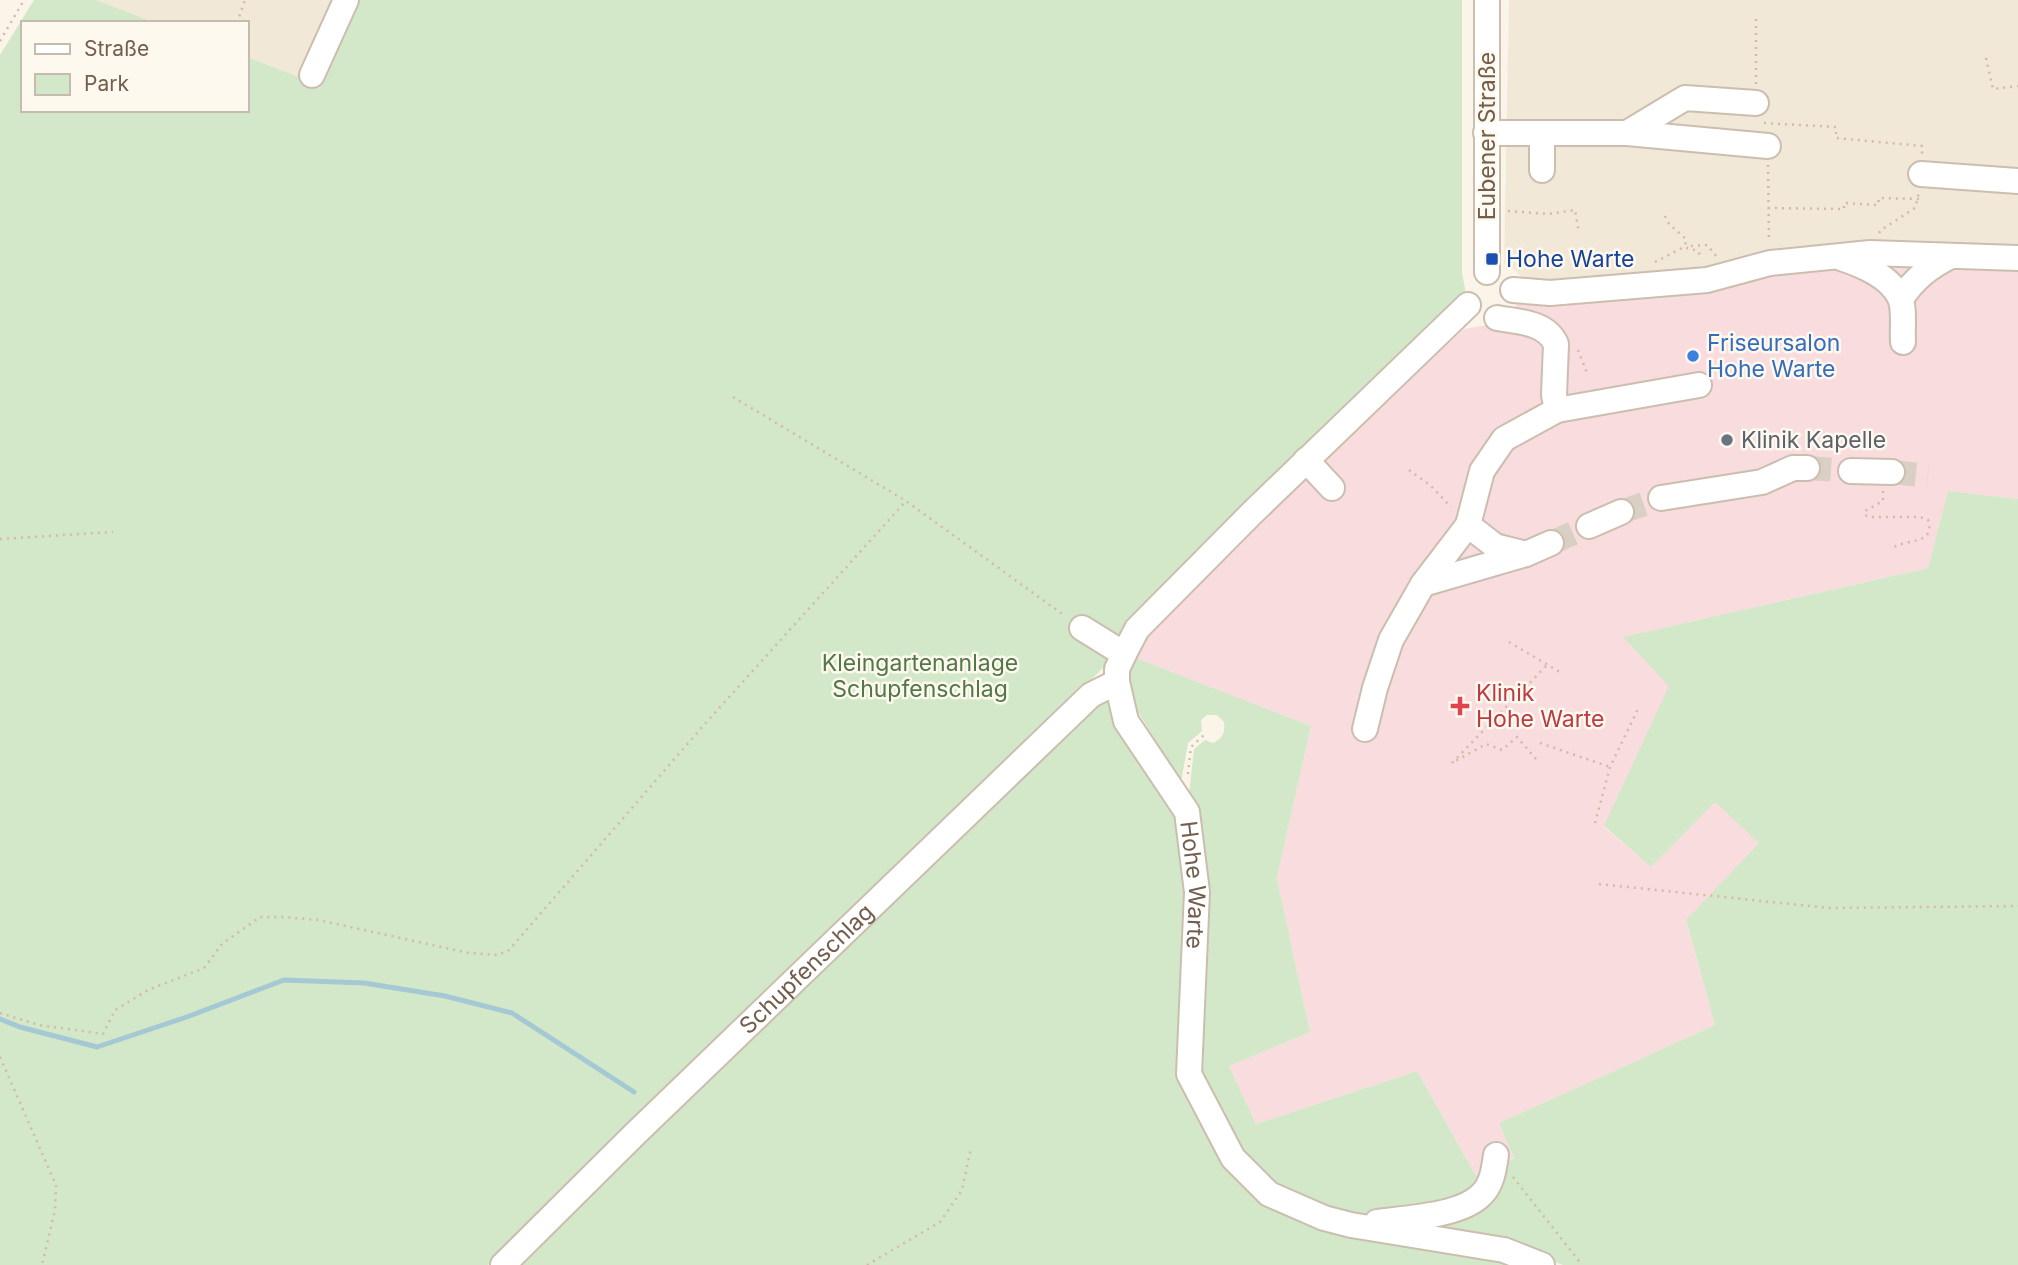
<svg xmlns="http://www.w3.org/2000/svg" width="2018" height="1265" font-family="Inter,sans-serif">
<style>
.residential{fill:#f2e8d7}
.medical{fill:#f8dcde}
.green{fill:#d2e8c8}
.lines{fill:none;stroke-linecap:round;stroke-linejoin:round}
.stream{stroke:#a5c9d4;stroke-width:5}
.minor-tunnel{stroke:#d9cfc2;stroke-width:24;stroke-dasharray:24 12;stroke-linecap:butt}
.minor-casing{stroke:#ccbeaf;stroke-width:28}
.path{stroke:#d3baa5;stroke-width:2.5;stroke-dasharray:2 5;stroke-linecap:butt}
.minor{stroke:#fff;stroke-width:24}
.transit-dot{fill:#1a4fb4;stroke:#fef9ef;stroke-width:2.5}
.shop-dot{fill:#3f7fe0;stroke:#fef9ef;stroke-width:2.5}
.worship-dot{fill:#6b7280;stroke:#fef9ef;stroke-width:2.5}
.health-dot{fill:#e0444e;stroke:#fef9ef;stroke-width:2.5}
.labels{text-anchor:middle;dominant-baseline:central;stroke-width:5;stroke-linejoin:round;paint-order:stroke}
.street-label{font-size:23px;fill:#735e4e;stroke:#fef9ef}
.transit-label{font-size:23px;fill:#164399;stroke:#fef9ef;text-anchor:start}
.shop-label{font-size:23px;fill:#366cbe;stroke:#fef9ef;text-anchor:start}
.worship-label{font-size:23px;fill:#5b616d;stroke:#fef9ef;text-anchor:start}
.park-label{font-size:23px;fill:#527847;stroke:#fef9ef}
.health-label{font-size:23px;fill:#be3a42;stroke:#fef9ef;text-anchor:start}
</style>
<rect width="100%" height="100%" fill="#fbf5e9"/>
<path class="residential" d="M96,0H355L315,83L247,57V23H156Z
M1509,0H2018V257L1525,281L1514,269L1504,264Z"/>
<path class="medical" d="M2018,257V499L1948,491L1928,568L1624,637L1670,686L1604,827L1651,867L1715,801L1759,843L1686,921L1715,1025L1499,1123L1514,1158L1476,1176L1417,1071L1256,1124L1229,1066L1310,1032L1277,878L1311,726L1131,656L1141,643L1256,520L1464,329L1510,321L1525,281Z"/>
<path class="green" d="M34,0H96L156,23H23V110H247V57L315,83L355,0H1462V272L1467,300L1109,662L679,1087L537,1216L488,1265H0V55Z
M1948,491L2018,499V1265H1563L1503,1243L1329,1211L1271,1185L1241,1150L1199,1071L1189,794L1194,749L1205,740L1213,743C1223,738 1225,733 1224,722L1217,715H1207L1201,720L1202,731L1188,743L1181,782L1135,707L1124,681L1131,656L1311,726L1277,878L1310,1032L1229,1066L1256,1124L1417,1071L1476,1176L1514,1158L1499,1123L1715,1025L1686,920L1759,843L1715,802L1651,867L1604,826L1669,686L1623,637L1928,568Z
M1095,696L1108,702L1179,815L1188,893L1176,1071L1226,1161L1317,1228L1411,1248L1501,1260L1514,1265H512Z"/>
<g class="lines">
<path class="stream" d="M0,1019L20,1027L97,1047L184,1018L284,980L364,983L445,996L512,1013L634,1092"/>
<path class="minor-tunnel" d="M1807,468L1851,471
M1892,472L1928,476
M1621,512L1661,498
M1551,543L1589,526"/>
<defs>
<g id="minor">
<path d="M1487,0V272"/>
<path d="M312,75L346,0"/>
<path d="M1486,133H1627L1685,98L1756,103"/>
<path d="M1542,133V170"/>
<path d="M1627,133L1768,146"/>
<path d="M1921,174L2018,181"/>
<path d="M1841,258C1862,265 1890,276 1900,298C1905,309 1902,329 1903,342"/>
<path d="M1513,290L1550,293L1707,280L1770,263L1870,253L2018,258"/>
<path d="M1901,299C1914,279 1929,267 1951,256"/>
<path id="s1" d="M1468,305L1251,514L1137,629L1124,654L1117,669V682L1126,721L1187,812L1197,892L1189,1074L1233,1158L1269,1194L1324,1218L1351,1225L1504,1250L1542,1265"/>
<path d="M1557,410L1699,385"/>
<path d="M1306,460L1332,488"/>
<path d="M1851,471L1892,472"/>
<path d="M1661,498L1762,482L1793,468H1807"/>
<path d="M1468,525L1495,546L1526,554"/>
<path d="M1589,526L1621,512"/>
<path d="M1423,584L1526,554L1551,543"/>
<path d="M1082,628L1124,654"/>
<path d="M1365,729L1375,688L1391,640L1423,584L1468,525L1482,471L1504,439L1557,410L1554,395L1556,344C1546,322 1519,322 1497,318"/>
<path d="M1377,1222C1406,1218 1460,1216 1481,1195C1492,1185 1494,1169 1496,1155"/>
<path id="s2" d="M503,1265L635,1134L1091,695L1117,682"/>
</g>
</defs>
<use href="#minor" class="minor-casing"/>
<path class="path" d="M237,23L245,0
M0,41L24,0
M1986,58L1993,89L2018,86
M1756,84V17
M1764,123L1836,127V138L1922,146V155
M1768,165L1769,242
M1768,208L1844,209V203L1878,205L1879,198L1919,199
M1508,211L1548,214L1575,210L1579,233
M1665,216L1669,224L1686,239L1685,247
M1879,233L1881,230L1915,208L1919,193
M1691,246L1707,245L1717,257
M1655,262L1684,247L1698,251L1702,259
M1578,350L1587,373
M733,397L906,501L1065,616
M1409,470L1430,485L1451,507
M1883,491V501L1865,511V515L1869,517H1920L1928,520C1936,544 1908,539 1894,547
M0,539L113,532
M1509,642L1563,674
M1540,743L1610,767
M1536,759L1517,737L1502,750L1486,744L1452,763L1547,665
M1188,774L1191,747L1205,734
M1595,823L1610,767L1638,709
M1599,884L1829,908L2018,906
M0,1013L39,1025L103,1034L115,1010L148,990L204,968L222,944L260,917H284L318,920L469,953L498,955L509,950L703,726L906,501
M0,1057L56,1185L55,1210L42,1265
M1513,1177L1582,1265
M867,1265L940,1222L962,1190L971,1148"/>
<use href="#minor" class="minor"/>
</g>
<rect class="transit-dot" x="1485" y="252" width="14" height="14" rx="3.5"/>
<circle class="shop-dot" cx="1693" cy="356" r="7"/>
<circle class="worship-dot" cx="1727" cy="440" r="7"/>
<path class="health-dot" d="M1456.5 695.5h7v7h7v7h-7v7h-7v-7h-7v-7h7z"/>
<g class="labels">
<g class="street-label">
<text transform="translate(1487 136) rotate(-90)">Eubener Straße</text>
<text stroke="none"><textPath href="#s1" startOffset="744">Hohe Warte</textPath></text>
<text stroke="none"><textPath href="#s2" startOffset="424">Schupfenschlag</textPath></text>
</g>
<g class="transit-label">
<text x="1506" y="259">Hohe Warte</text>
</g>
<g class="shop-label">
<text x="1707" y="343">Friseursalon<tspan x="1707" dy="26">Hohe Warte</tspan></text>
</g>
<g class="worship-label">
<text x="1741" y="440">Klinik Kapelle</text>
</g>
<g class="park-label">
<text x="920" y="663">Kleingartenanlage<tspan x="920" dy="26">Schupfenschlag</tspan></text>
</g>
<g class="health-label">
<text x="1476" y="693">Klinik<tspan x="1476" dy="26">Hohe Warte</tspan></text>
</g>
</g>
<rect x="21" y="21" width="228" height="91" fill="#fef9ef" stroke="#c6bbaf" stroke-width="2"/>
<rect x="35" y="44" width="35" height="10" fill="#ffffff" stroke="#c6bbaf" stroke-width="2"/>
<text x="84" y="56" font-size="21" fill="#735e4e">Straße</text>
<rect x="35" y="74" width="35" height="21" fill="#d2e8c8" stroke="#c6bbaf" stroke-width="2"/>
<text x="84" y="91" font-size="21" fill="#735e4e">Park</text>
</svg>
